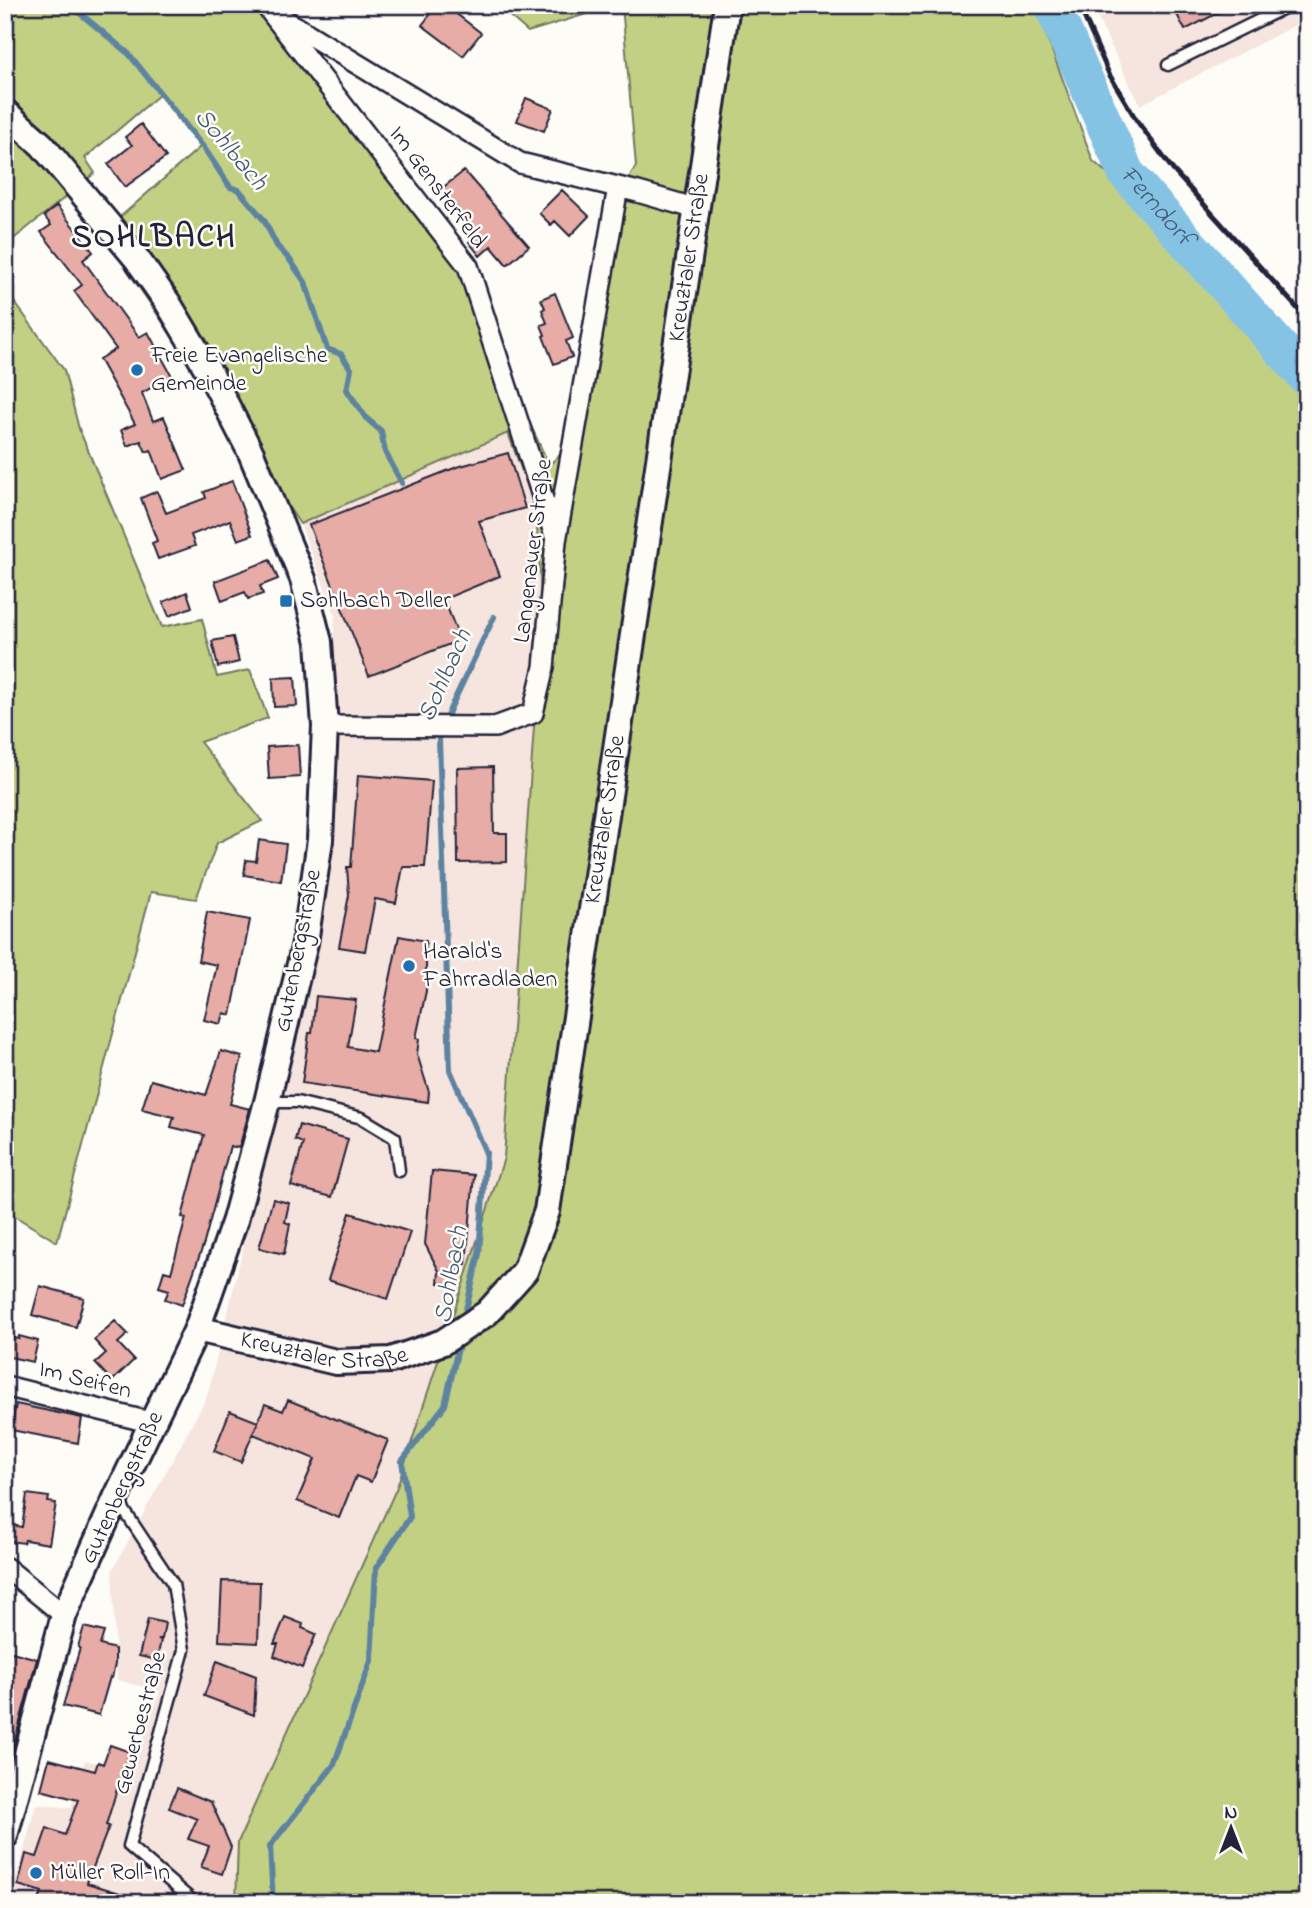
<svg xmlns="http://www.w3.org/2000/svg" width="1312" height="1908" font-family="'Indie Flower',sans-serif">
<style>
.built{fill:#f6e4de}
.green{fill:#c2d084;stroke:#727960;stroke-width:2}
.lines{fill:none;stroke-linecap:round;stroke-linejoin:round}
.stream{stroke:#5d83a1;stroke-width:6}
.river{stroke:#85c3e5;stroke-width:37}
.building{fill:#e6aca5;stroke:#22223b;stroke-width:2}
.service-casing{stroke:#22223b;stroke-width:15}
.minor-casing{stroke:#22223b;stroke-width:24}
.tertiary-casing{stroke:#22223b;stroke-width:30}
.service{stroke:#fdfcf7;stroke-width:10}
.minor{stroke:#fdfcf7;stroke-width:19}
.tertiary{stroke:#fdfcf7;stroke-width:24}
.rail{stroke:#22223b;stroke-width:5}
.poi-dot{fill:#1f6fb2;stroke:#fdfcf7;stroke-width:2.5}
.labels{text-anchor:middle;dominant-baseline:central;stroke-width:5;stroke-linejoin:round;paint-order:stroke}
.street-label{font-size:24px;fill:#22223b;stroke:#fdfcf7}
.poi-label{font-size:24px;fill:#22223b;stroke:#fdfcf7;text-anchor:start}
.water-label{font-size:26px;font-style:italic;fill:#455a76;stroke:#fdfcf7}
.district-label{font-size:32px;font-weight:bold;letter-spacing:2px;fill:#22223b;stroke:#fdfcf7}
</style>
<rect width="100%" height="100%" fill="#fdfcf7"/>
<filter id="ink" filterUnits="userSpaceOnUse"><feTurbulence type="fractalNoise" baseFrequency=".0143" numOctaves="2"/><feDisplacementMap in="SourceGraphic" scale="14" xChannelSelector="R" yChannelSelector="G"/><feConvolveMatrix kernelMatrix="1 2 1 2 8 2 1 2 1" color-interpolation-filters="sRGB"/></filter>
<g filter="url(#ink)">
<path class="built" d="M1091,5H1307V19L1140,105Z
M508,433L536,509L542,612L504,1158L397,1487L238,1842L236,1903H10L36,1804L71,1808L85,1760L132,1772L160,1691L117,1680L112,1571L207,1397L318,940L335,614L300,524Z"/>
<path class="green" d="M5,5H273L459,270L549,465L567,448L612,206L636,166L622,5H1035L1093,161L1307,350V1903H236L238,1842L397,1487L504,1158L542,612L536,509L508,433L300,524L102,233L200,147L159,95L85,158L95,173L5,246Z
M497,5H616L528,32Z
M5,289L64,370L79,429L162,627L202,619L217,677L250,670L268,718L200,742L262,821L217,843L196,899L151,892L57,1242L5,1210Z"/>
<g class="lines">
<path class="stream" d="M70,5L129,54L204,148L230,187L239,190L264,220L277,246L290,260L305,282L327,349L341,354L351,369L347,390L366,418L381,431L385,452L402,483
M464,1318L479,1254L486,1153L450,1070L439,739L450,709L494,617
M273,1903L270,1846L334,1765L371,1661L376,1568L410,1517L402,1461L445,1405L460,1339"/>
<path class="river" id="s1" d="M1052,5L1126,173L1307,378"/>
</g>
<path class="building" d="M418,5H445L481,33L463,56L422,25L430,15Z
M1172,5H1233L1185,30Z
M526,98L553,109L544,131L517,121Z
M141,124L166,157L125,187L108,164L132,145L125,137Z
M464,171L529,246L507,265L491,246L480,256L469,242L478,235L441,189Z
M562,190L589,216L570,236L555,221L551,225L539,213Z
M57,206L93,252L83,260L139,337L148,332L172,376L142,393L153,421L164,417L186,470L162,479L151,450L146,452L141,441L127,446L121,430L135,424L99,359L116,349L74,291L82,285L41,232L51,225L44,216Z
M555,293L573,338L566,341L572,357L554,364L543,336L545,335L541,325L547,323L542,310L545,308L541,299Z
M508,453L525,508L479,521L500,576L444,599L460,640L369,676L309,525L457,467Z
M232,481L252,535L238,540L230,520L191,535L195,546L158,559L152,543L157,541L141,498L157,491L166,513L206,498L204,492Z
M270,560L278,579L260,586L263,594L248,599L245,592L222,601L215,581Z
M187,592L192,607L169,616L163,602Z
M233,637L239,662L218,667L212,641Z
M295,677L297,706L274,707L273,678Z
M298,745L300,777L269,779L267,747Z
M493,767L494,833H507V862L458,863L457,768Z
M358,775L432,781L425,867H403L396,903L375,899L365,951L339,947L349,895L347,867H351Z
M259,840L286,844L281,881L244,875L246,860L256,861Z
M207,912L250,920L231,1015L224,1013L221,1024L204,1020L217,965L198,961Z
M399,936L426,941V991L416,1038L419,1039L417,1054L429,1092L428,1102L302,1083L309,1033H312L316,996L356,1000L348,1047L375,1052Z
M221,1051L242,1057L230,1104L250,1109L239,1148L230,1146L204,1243L182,1305L165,1299L169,1290L159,1287L164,1271L171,1273L186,1218L182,1217L204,1135L171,1127L174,1117L142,1109L151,1080L206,1095Z
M299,1125L348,1139L332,1197L291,1186L303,1143L295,1140Z
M432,1171L474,1175L466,1264H458L456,1284L438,1283L439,1271L425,1244Z
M273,1199L289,1203L285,1222L290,1224L284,1254L259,1248Z
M350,1213L410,1232L388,1299L328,1280Z
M40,1286L84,1298L76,1327L32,1315Z
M115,1321L128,1334L118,1343L134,1360L112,1381L95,1363L106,1353L94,1340Z
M5,1336L19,1339V1336L38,1341L33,1362L5,1356Z
M288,1400L388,1440L371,1482L356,1476L339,1518L297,1501L315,1459L253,1434L265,1404L283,1411Z
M16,1404L82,1418L78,1443L11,1430Z
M230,1411L258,1422L241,1462L214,1451Z
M27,1494L49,1497L48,1502L56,1503L49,1544L25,1540L24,1543L8,1541L11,1525L22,1527Z
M222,1581L260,1582L258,1643L219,1641Z
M285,1617L303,1624L302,1628L316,1634L302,1668L274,1656L278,1644H274Z
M148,1619L165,1623L162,1639H158L161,1640L157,1660L139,1656Z
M84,1627L104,1632L100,1645L115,1649V1664L112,1678L110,1677L99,1715L63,1706L80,1648L78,1647Z
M5,1650L37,1659L8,1766H5Z
M217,1661L256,1676L254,1715L204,1696Z
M110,1745L130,1752L123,1769L128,1771L122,1788L118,1786L106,1825L109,1826L87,1883L140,1899V1903H38L42,1892L18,1885L26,1854L37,1857L47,1828L65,1835L78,1800L41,1790L49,1759L95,1771L98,1762L103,1764Z
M177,1788L211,1802L231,1847L222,1874L201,1867L209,1846L188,1839L197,1819L169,1808Z"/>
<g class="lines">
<defs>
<path id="service" d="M1168,65L1290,5
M268,1102H297L362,1118L395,1138L399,1171
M118,1501L173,1584L184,1650L129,1846L195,1903"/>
<path id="minor" d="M269,10L468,266L555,536
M280,17L520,163L638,192L697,209
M325,726L495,727L533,713L544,667L556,541L618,187
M5,1386L153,1423
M5,1567L64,1615"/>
<g id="tertiary">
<path d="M5,112L42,145L137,259L168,303L212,377L251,453L303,579L319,642L325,726L320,840L305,943L267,1102L235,1220L197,1329L116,1498L64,1615L5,1836"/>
<path id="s2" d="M197,1329L336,1362L391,1360L443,1342L487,1313L525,1271L547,1211L727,5"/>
</g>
</defs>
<use href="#service" class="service-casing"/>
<use href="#minor" class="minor-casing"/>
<use href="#tertiary" class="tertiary-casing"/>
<use href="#service" class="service"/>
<use href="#minor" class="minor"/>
<use href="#tertiary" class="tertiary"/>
<path class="rail" d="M1079,5L1109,74L1137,121L1173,170L1307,319"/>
</g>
</g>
<g class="poi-dot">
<circle cx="137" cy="370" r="7"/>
<rect x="279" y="594" width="14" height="14" rx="3.5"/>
<circle cx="409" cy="966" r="7"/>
<circle cx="36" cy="1873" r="7"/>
</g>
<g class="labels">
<g class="street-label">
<text transform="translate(437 188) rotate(53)">Im Gensterfeld</text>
<text stroke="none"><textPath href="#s2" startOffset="1390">Kreuztaler Straße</textPath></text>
<text transform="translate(534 551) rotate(-83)">Langenauer Straße</text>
<text stroke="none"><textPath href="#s2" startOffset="822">Kreuztaler Straße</textPath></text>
<text transform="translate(299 951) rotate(-79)">Gutenbergstraße</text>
<text stroke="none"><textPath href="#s2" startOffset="130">Kreuztaler Straße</textPath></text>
<text transform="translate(85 1381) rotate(14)">Im Seifen</text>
<text transform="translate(123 1488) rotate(-65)">Gutenbergstraße</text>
<text transform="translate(141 1723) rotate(-75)">Gewerbestraße</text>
</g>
<g class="poi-label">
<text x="151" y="356">Freie Evangelische<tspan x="151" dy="28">Gemeinde</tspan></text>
<text x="300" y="601">Sohlbach Deller</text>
<text x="423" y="952">Harald's<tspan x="423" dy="28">Fahrradladen</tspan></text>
<text x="50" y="1873">Müller Roll-In</text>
</g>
<g class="water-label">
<text transform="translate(230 150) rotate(50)">Sohlbach</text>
<text stroke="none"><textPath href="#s1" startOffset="229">Ferndorf</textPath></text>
<text transform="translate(446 676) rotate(-66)">Sohlbach</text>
<text transform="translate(452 1275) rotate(-80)">Sohlbach</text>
</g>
<g class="district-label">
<text x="154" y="238">SOHLBACH</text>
</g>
</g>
<rect width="1312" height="1908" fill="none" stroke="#fdfcf7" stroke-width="28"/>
<rect x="14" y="14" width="1284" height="1880" fill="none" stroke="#22223b" stroke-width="2.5" filter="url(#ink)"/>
<g transform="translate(1231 1828)" stroke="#fdfcf7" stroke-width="5" paint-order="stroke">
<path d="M0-5L12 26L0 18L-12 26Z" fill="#22223b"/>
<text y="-10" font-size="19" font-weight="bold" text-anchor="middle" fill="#22223b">N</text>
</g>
</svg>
